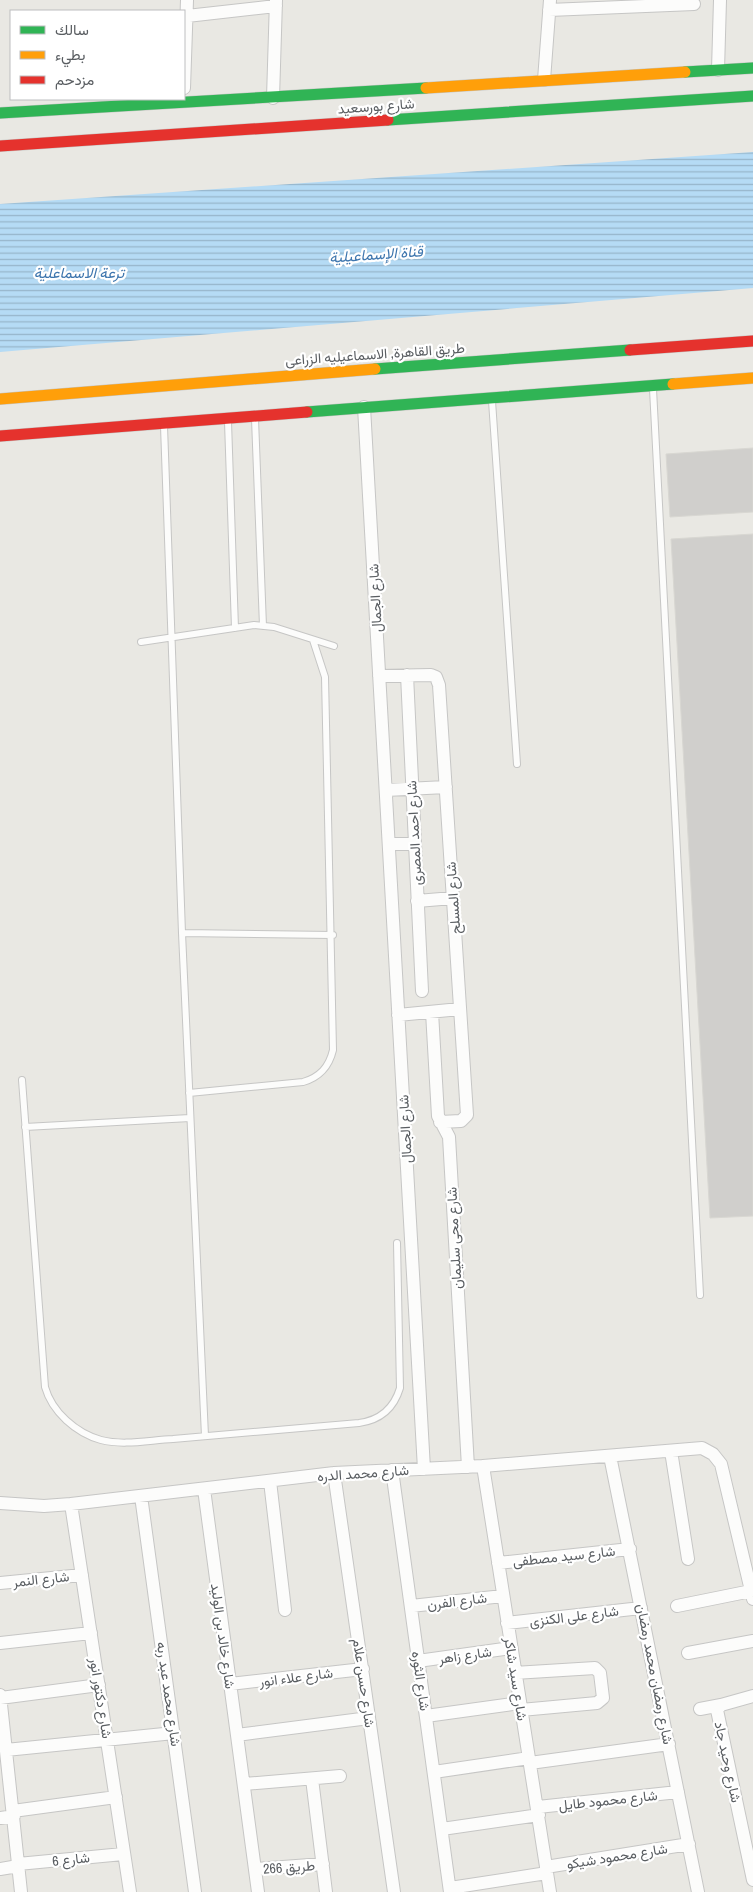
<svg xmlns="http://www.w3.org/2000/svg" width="753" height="1892" font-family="'Archivo Narrow',Vazirmatn,sans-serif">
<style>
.water{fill:url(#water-rules)}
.building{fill:#d0cfcc;stroke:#d8d7d2}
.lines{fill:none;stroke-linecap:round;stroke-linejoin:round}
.lane-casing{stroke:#c6c6c5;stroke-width:8}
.street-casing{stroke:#c6c6c5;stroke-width:14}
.fast-casing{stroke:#c5c5c3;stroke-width:12}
.slow-casing{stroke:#c5c5c3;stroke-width:12}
.jam-casing{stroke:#c5c5c3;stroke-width:12}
.lane{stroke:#fcfcfb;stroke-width:6}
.street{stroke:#fcfcfb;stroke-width:12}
.fast{stroke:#30b455;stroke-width:11}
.slow{stroke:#ff9f0a;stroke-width:11}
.jam{stroke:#e5322d;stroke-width:11}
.labels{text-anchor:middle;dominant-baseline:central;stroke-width:4.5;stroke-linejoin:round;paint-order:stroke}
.street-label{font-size:14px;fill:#595d61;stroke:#fff}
.water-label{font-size:15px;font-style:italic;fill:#3e76ae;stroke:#fff}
</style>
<defs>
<pattern id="water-rules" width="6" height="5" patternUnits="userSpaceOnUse" patternTransform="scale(1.25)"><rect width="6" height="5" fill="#b5dbf5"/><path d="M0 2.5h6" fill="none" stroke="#96b5ca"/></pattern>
</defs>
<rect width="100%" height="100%" fill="#e9e8e3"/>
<path class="water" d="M753,152V288L0,352V204Z"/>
<path class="building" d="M753,448V512L670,517L666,454Z
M753,534V1216L710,1218L671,539Z"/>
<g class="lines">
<defs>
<path id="lane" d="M653,389L700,1295
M492,401L517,764
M255,419L263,626
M228,422L235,628
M164,426L182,933L205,1436
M141,642L254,625L274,627L334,646
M182,933L333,935
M22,1080L45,1387C52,1412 76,1433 101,1440C124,1446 150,1440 173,1439C235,1434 297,1428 359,1423C381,1420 394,1408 400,1388L397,1243
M189,1093L303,1082C320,1077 329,1067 333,1050L325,677L313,640
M25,1127L190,1118"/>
<path id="street" d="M549,10L694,4
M187,16L276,6
M718,70L720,0
M544,80L550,0
M184,88L187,0
M273,98L276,0
M364,407L424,1469
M407,675L422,991
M379,676L431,675L436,677L439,685L467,1115L461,1121L440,1122
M386,790L446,787
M389,844H414
M417,901L453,898
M432,1012L438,1116L449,1137L468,1467
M398,1015L460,1009
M671,1451L688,1559
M610,1456L698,1892
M483,1466L550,1892
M392,1470L450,1892
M334,1473L394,1892
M270,1481L285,1610
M204,1489L258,1892
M141,1496L195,1892
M0,1503L44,1506L71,1504L334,1473L483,1466L702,1448L713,1454L721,1464L753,1599
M71,1504L130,1892
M498,1563L630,1549
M0,1583L82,1575
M411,1606L503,1596
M677,1606L751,1591
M507,1623L641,1608
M0,1643L91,1633
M688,1653L753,1641
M418,1661L511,1648
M514,1673L595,1668L600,1673L603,1698L597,1703L521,1710
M230,1684L363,1669
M0,1695L21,1892
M753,1696L721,1705L717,1710L753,1880
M0,1698L99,1685
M700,1709L721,1705
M426,1716L520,1703
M237,1735L369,1718
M6,1750L174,1733
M530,1763L669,1744
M434,1772L529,1758
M312,1779L326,1892
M244,1784L340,1776
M538,1807L678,1792
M13,1811L116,1797
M0,1818L14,1816
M442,1829L539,1815
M18,1864L123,1854
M546,1867L689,1844
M0,1869L18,1866
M256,1869L323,1864
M450,1888L547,1873"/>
<path id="fast" d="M685,72L753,68
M0,113L426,88
M388,120L753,96
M375,369L630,350
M307,412L673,384"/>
<path id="slow" d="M426,88L685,72
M673,384L753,378
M0,399L375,369"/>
<path id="jam" d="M0,146L388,120
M630,350L753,341
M0,436L307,412"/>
</defs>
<use href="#lane" class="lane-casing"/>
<use href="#street" class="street-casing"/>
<use href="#fast" class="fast-casing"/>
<use href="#slow" class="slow-casing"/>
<use href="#jam" class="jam-casing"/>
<use href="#lane" class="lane"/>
<use href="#street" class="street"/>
<use href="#fast" class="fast"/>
<use href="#slow" class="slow"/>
<use href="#jam" class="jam"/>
</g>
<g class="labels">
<g class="street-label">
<text transform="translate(376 106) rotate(-4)">شارع بورسعيد</text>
<text transform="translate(375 354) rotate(-4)">طريق القاهرة, الاسماعيليه الزراعى</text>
<text transform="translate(375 598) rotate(-93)">شارع الجمال</text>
<text transform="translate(414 833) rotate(-93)">شارع احمد المصرى</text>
<text transform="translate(453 898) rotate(-94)">شارع المسلح</text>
<text transform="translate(405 1129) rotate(-93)">شارع الجمال</text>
<text transform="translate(454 1238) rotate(-93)">شارع محى سليمان</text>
<text transform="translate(363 1473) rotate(-4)">شارع محمد الدره</text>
<text transform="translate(564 1556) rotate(-6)">شارع سيد مصطفى</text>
<text transform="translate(41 1579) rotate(-6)">شارع النمر</text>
<text transform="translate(457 1601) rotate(-7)">شارع الفرن</text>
<text transform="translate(574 1616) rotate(-7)">شارع على الكنزى</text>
<text transform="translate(223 1636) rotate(82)">شارع خالد بن الوليد</text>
<text transform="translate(465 1655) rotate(-8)">شارع زاهر</text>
<text transform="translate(655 1674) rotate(79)">شارع رمضان محمد رمضان</text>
<text transform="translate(296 1677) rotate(-7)">شارع علاء انور</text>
<text transform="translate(516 1679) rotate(81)">شارع سيد شاكر</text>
<text transform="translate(421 1681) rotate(82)">شارع الثوره</text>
<text transform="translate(364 1683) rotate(82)">شارع حسن علام</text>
<text transform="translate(169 1694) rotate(82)">شارع محمد عبد ربه</text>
<text transform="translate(101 1698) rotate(81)">شارع دكتور انور</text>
<text transform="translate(728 1762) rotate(78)">شارع وحيد جاد</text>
<text transform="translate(608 1800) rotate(-6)">شارع محمود طايل</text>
<text transform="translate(617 1856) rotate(-9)">شارع محمود شيكو</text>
<text transform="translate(71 1859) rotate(-6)">شارع 6</text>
<text transform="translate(289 1867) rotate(-4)">طريق 266</text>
</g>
<g class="water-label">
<text transform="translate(376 254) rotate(-4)">قناة الإسماعيلية</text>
<text x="79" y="272">ترعة الاسماعلية</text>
</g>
</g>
<rect x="10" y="10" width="175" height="90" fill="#ffffff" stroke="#bdbec0"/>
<rect x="20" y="26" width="25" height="8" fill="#30b455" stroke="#bdbec0"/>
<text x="55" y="35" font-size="15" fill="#595d61">سالك</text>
<rect x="20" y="51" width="25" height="8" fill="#ff9f0a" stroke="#bdbec0"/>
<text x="55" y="60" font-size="15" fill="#595d61">بطيء</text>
<rect x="20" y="76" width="25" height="8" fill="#e5322d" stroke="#bdbec0"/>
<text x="55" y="85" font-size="15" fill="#595d61">مزدحم</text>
</svg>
